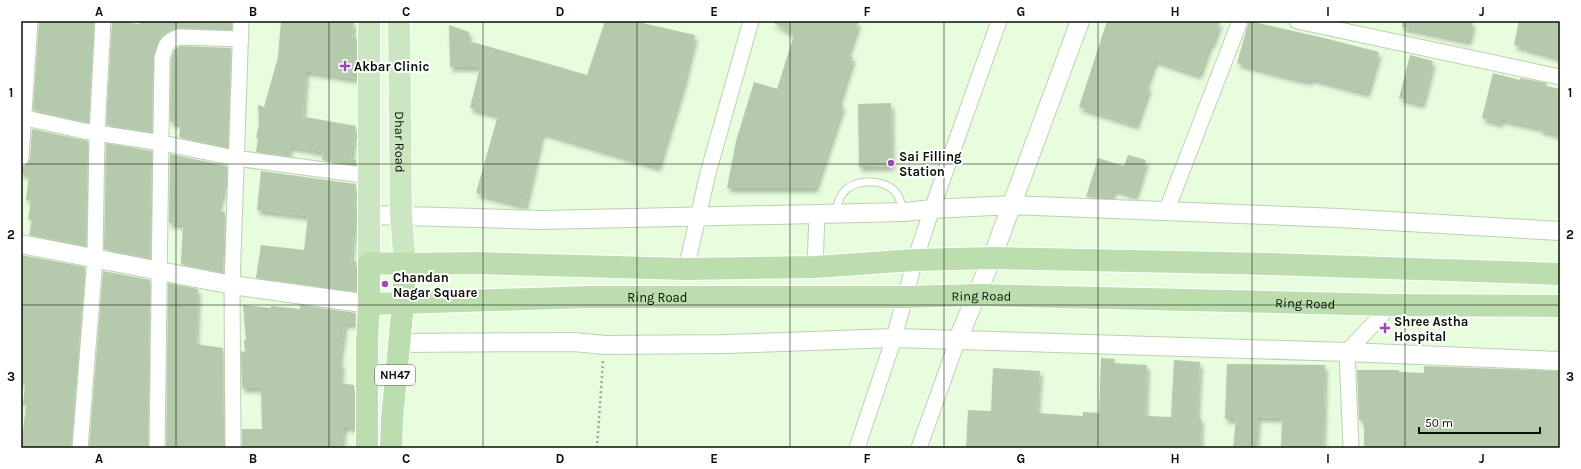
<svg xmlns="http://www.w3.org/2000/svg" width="1581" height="469" font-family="Karla,sans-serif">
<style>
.building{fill:#b5caac;filter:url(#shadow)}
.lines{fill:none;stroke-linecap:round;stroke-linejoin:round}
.service-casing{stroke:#bcd0b3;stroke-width:9}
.minor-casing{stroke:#bcd0b3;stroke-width:17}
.tertiary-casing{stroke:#bcd0b3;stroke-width:20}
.primary-casing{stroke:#fff;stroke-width:24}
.trunk-casing{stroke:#fff;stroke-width:24}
.path{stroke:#9bab93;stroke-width:2.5;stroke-dasharray:2 3;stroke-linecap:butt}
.service{stroke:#fff;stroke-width:7}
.minor{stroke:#fff;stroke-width:15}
.tertiary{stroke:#fff;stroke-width:18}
.primary{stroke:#cde6c2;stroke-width:22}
.trunk{stroke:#bcdeae;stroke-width:22}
.grid{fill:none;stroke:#091006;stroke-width:1;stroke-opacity:0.55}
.poi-dot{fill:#9c4ab9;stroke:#fff;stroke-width:1.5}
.labels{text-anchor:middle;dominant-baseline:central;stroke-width:4;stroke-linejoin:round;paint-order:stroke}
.shield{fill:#fff;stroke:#535851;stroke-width:1}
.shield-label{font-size:12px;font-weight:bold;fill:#091006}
.poi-label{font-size:13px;font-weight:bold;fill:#091006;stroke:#fff;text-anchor:start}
.street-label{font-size:13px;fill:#091006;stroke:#fff}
.neatline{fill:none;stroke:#091006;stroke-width:1.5}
.grid-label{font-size:13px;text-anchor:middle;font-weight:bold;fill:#091006}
</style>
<defs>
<filter id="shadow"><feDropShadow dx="2.5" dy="4.5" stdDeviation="2" flood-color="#0004"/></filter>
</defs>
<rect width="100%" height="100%" fill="#e8fdde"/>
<path class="building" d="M39,21H94L89,123L33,110Z
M112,21L140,24V21H232V30L179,28L167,33L160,39L153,59L152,132L106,125Z
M281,21H354L352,37H356V79L306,71L303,116L305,117L356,126L351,159L356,160V165L322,160L323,152L290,146L288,156L256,152L258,138H256L259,124L258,105L264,107L278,57Z
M605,21H634L695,35L684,81L658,167L542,132L525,206L476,193L498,115L470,108L480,67H450L449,25L469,32V41L587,75Z
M771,21H859L847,55L853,57L838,104H843L815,188H727L736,141L754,82L777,89L794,35Z
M1107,21H1220L1212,44L1210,43L1199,75L1155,60L1146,86L1149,87L1136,125L1079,107Z
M1249,21L1320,37L1379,52L1367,93L1311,78L1310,81L1286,76L1237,63Z
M1402,21H1473L1469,41L1402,27Z
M1519,21H1560V58L1514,45Z
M180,46L231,48L228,147L179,137L181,124L170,122L171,60L174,50Z
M1410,55L1433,61L1422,104L1399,98Z
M1493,73L1520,80V78L1547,83L1546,86L1560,89V135L1540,130L1541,128L1501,119L1500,123L1482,118Z
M891,103L892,166L859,167L858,104Z
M32,129L88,141L86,246L29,235L32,220L28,219L31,201L26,200L29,175L21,174V167L28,163L30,159Z
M106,143L152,151L150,258L104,249Z
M170,154L227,166V176L218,211L225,212L223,273L181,264L183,225L169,223Z
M1128,155L1146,160L1135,196L1114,189L1111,198L1086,197L1098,158L1124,166Z
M261,171L356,184L354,207H356V213L351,261H356V292L256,278L261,245L304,250L308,216L257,210Z
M21,255L85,267L71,448H21L26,405H23L25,384L21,383Z
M103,271L150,280L148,448H89Z
M168,283L198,289L196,344L223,348L224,448H166Z
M243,305L271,308V306L300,309V305L356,313L355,324L345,323L339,363H342L340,383L354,385V428L344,426L342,448H242V429H262L261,388H242L241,351L245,352L244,340H246Z
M1101,358L1115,359L1114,363L1147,365L1145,416L1171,417L1174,360L1200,362L1197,418H1201L1200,448H966L968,410L991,411L993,368L1040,371L1037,413L1083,416V412L1099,413Z
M1227,364L1325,365L1323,448H1281L1282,418L1258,417L1256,448H1233L1236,419H1225Z
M1424,366L1560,371V448H1364V420H1359L1357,370H1399V372L1424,373Z"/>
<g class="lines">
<defs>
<path id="service" d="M834,213C837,207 839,198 843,193C854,178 886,178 897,194C900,199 902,206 904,211"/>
<path id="minor" d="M1297,21L1560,77
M21,117L84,131L162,143L235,158L370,176
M21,158L30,21
M1166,212L1240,21
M815,267L817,214
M686,269L708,173L751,21
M80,448L95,259L97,133L103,21
M157,448L162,59C165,47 166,41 179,37L241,39
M233,448L232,285L241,21
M857,448L894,338L915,260L932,209L999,21
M919,448L958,339
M1351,448L1347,352L1391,305"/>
<path id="tertiary" d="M370,215L541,220L905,212L932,209L1012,205L1339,218L1560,231
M21,244L232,285L369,304
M958,339L992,258L1080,21
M398,343L573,342L605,345L726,344L894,338L1347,352L1560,361"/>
<g id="primary">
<path d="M369,21V263"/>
<path id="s1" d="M399,21L401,215L405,264"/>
</g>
<g id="trunk">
<path d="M405,264L477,263L686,269L815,267L915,260L992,258L1270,264L1560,274"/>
<path d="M367,448V341L369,304V263L405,264L403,303L369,304"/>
<path id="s2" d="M391,448L392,420L403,303L590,297H905L978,295L1391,305L1560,306"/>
</g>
</defs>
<use href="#service" class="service-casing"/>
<use href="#minor" class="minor-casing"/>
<use href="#tertiary" class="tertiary-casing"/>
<use href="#primary" class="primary-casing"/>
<use href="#trunk" class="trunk-casing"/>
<path class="path" d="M597,448L603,361"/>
<use href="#service" class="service"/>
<use href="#minor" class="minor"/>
<use href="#tertiary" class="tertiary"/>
<use href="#primary" class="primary"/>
<use href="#trunk" class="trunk"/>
</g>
<path class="grid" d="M176,21V448M329,21V448M483,21V448M637,21V448M790,21V448M944,21V448M1098,21V448M1252,21V448M1405,21V448M21,164H1560M21,305H1560"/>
<g class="poi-dot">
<path d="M343 60h4v4h4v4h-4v4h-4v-4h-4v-4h4z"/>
<circle cx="891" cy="163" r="4"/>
<circle cx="385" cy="284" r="4"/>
<path d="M1383 322h4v4h4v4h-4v4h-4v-4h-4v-4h4z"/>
</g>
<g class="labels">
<rect class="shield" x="375" y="365" width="40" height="20" rx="3"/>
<g class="shield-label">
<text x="395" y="375">NH47</text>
</g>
<g class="poi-label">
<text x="354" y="66">Akbar Clinic</text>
<text x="899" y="156">Sai Filling<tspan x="899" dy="15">Station</tspan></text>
<text x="393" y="277">Chandan<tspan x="393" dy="15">Nagar Square</tspan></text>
<text x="1394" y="321">Shree Astha<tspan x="1394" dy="15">Hospital</tspan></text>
</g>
<g class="street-label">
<text stroke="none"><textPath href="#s1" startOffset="121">Dhar Road</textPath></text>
<text stroke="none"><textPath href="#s2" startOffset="724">Ring Road</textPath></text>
<text stroke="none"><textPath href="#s2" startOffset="400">Ring Road</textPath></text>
<text stroke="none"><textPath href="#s2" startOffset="1048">Ring Road</textPath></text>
</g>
</g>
<rect width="1581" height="469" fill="none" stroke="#ffffff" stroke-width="44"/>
<path d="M1419 427v6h121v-6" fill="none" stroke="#091006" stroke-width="2"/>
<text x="1425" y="427" font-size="12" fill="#091006" stroke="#ffffff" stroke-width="3" paint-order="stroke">50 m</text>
<rect x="22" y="22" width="1537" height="425" class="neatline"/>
<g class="grid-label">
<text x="99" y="16">A</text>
<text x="253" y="16">B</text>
<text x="406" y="16">C</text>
<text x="560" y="16">D</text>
<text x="714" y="16">E</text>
<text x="867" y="16">F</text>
<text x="1021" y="16">G</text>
<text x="1175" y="16">H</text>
<text x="1328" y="16">I</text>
<text x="1482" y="16">J</text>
<text x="11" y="97">1</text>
<text x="1570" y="97">1</text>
<text x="11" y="239">2</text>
<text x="1570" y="239">2</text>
<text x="11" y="381">3</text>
<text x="1570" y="381">3</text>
<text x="99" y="463">A</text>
<text x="253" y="463">B</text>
<text x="406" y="463">C</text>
<text x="560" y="463">D</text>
<text x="714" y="463">E</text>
<text x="867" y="463">F</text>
<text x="1021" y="463">G</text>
<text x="1175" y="463">H</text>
<text x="1328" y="463">I</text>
<text x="1482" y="463">J</text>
</g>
</svg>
